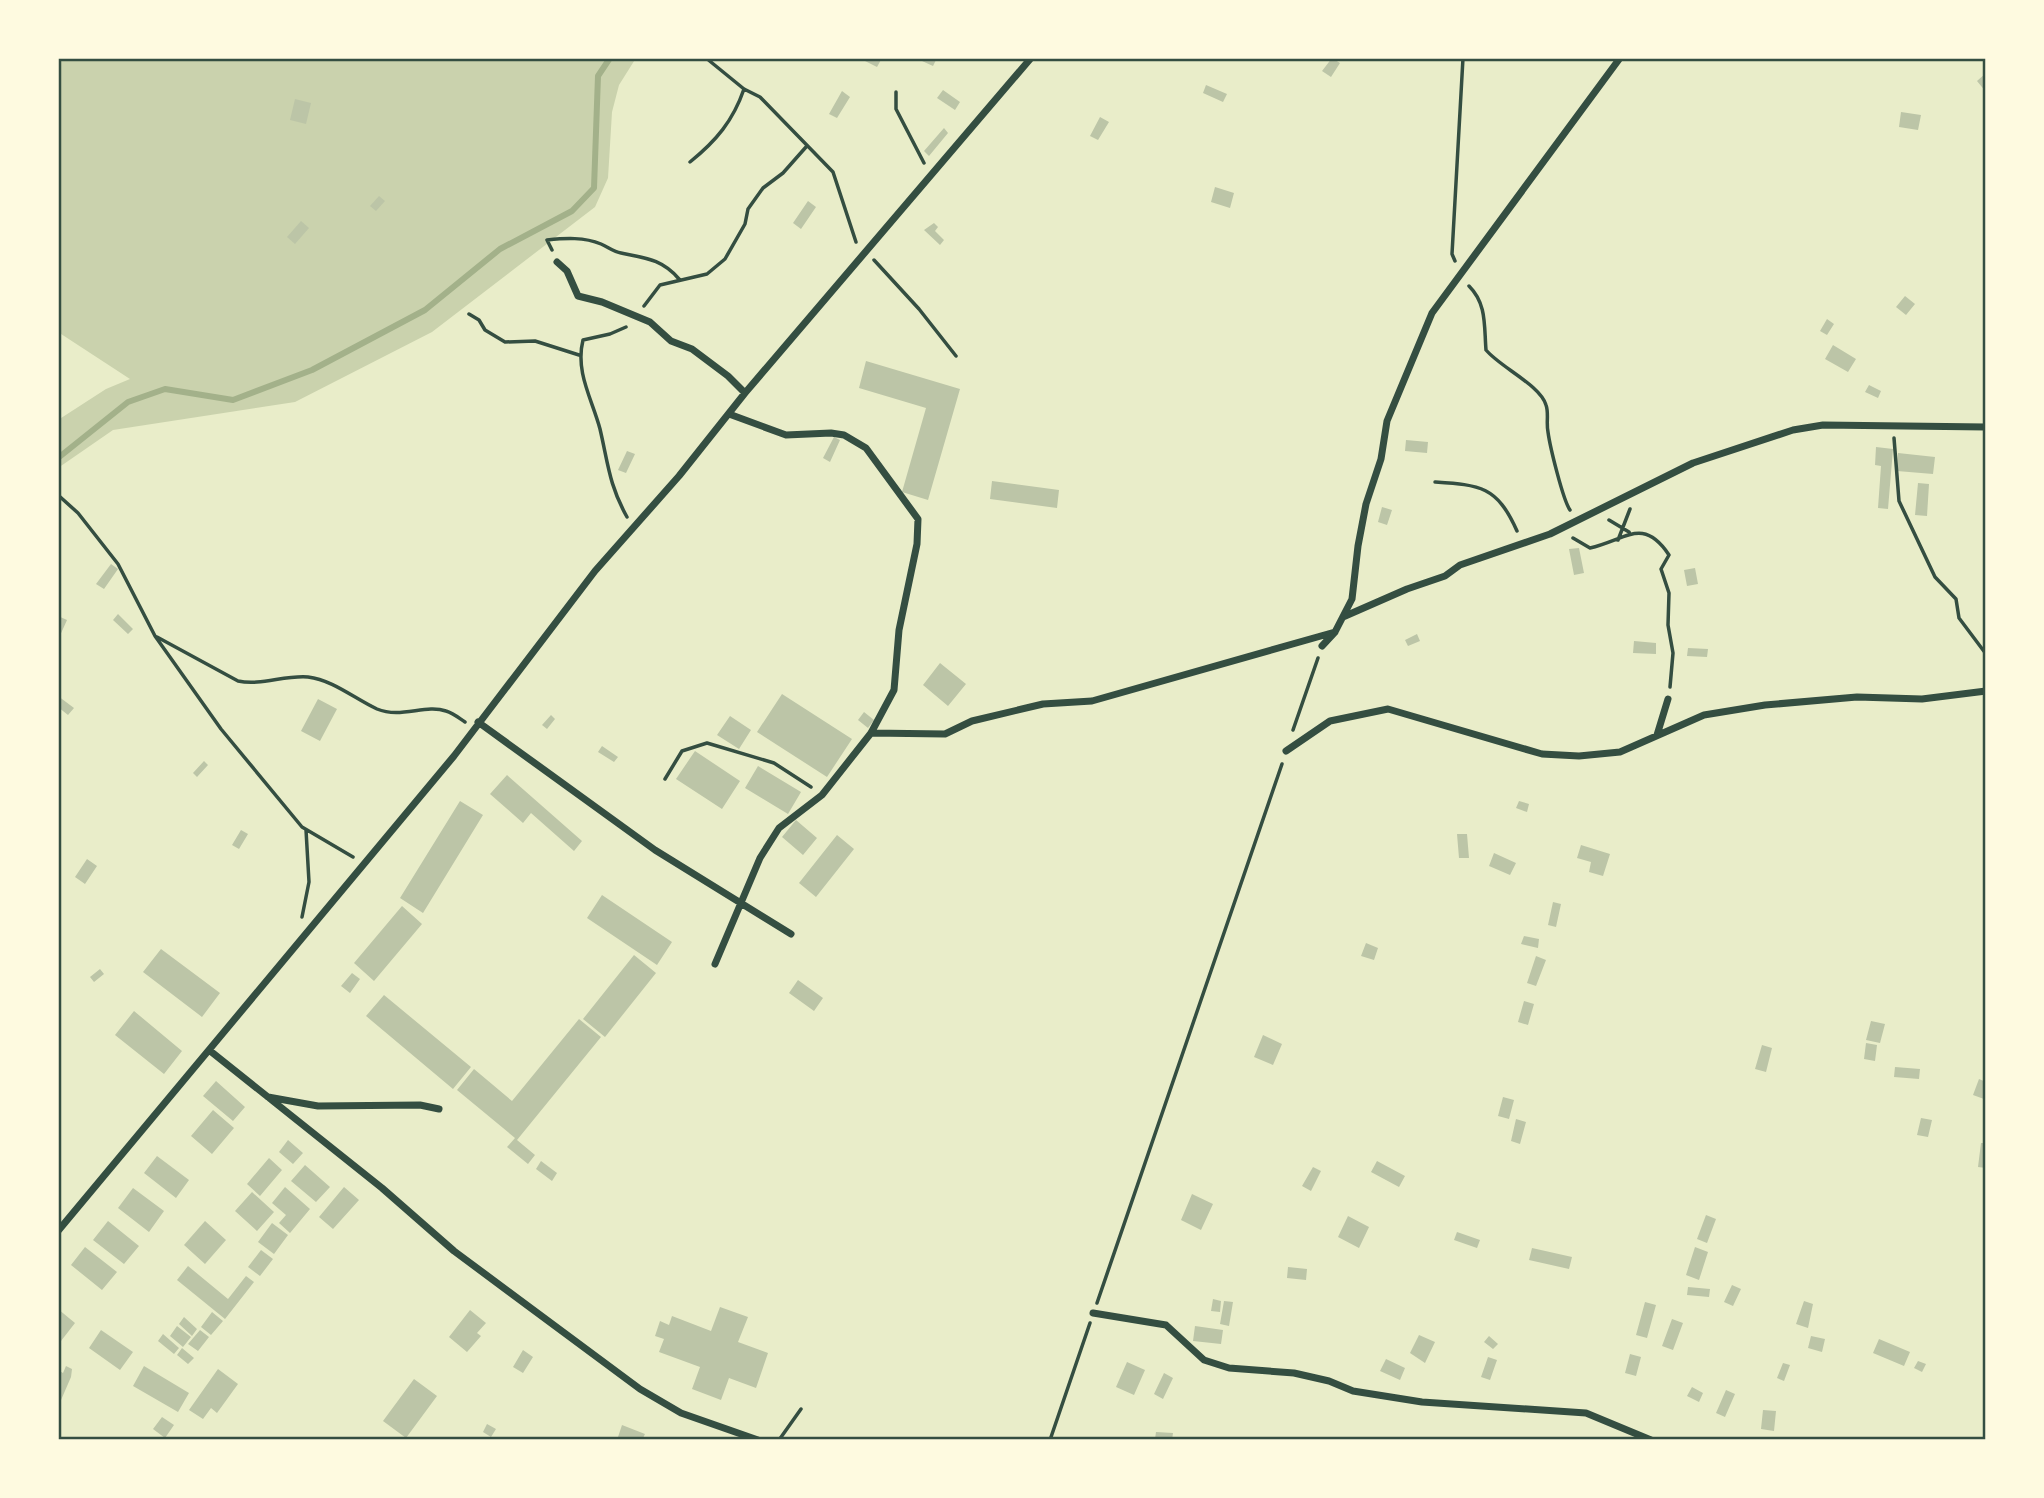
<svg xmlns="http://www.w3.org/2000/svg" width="2044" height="1498" font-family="'DM Sans',sans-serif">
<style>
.green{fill:#cad2ad}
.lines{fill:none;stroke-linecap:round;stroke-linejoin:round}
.stream{stroke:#a3b18a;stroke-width:6}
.building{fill:#bcc5a7}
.path{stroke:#344e41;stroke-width:3.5}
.minor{stroke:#344e41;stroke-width:7}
.neatline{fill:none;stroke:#344e41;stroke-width:2.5}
</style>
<rect width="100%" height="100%" fill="#e9edc9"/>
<path class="green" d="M58,58H636L619,85L612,112L608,178L595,207L432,332L295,402L113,430L58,468V420L106,389L130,379L58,332Z"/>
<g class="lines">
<path class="stream" d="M58,458L128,402L165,389L233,400L312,370L425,310L500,249L572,211L594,188L598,76L610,58"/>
</g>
<path class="building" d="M859,58H882L877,67Z
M923,58H937L933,66L922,61Z
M1332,58L1340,63L1331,77L1322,71Z
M1986,73V92L1977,81Z
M1206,85L1227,94L1223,102L1203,93Z
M943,90L960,102L955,110L937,98Z
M842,91L850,97L837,118L829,114Z
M295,99L311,103L306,124L290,120Z
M1901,112L1921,115L1918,130L1899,127Z
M1100,117L1109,122L1098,140L1090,136Z
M944,128L948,133L929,156L924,151Z
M1215,187L1234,193L1230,208L1211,202Z
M379,196L385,201L376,211L370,206Z
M808,201L816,207L801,229L793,223Z
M301,221L309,228L295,244L287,237Z
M934,223L938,227L935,231L944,240L940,245L924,230Z
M1905,296L1915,304L1906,315L1896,307Z
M1827,319L1834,324L1827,335L1820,331Z
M1833,345L1856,359L1848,372L1825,359Z
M866,361L960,389L928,500L902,492L926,408L859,388Z
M1869,385L1881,391L1878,398L1865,392Z
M834,437L840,440L830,462L823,458Z
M1406,440L1428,442L1427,453L1405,451Z
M1876,447L1893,449L1888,509L1878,508L1881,466L1875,465Z
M627,451L635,454L626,473L618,470Z
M1898,453L1935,457L1933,474L1897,471Z
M992,481L1059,490L1057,508L990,499Z
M1918,483L1929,484L1927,516L1915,515Z
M1382,507L1392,510L1387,525L1378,522Z
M1579,548L1584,573L1574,575L1569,549Z
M111,564L118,569L104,589L96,584Z
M1695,568L1698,584L1687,586L1684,570Z
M118,614L133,629L128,634L113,620Z
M58,616L67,620L58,640Z
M1417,634L1420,641L1408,646L1405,640Z
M1634,641L1656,643V654L1633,653Z
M1688,648L1708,649L1707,657L1687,656Z
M940,663L966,684L948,706L923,685Z
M782,694L852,739L827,777L757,732Z
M58,696L74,708L68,715L58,707Z
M318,699L337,709L320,741L301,731Z
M864,712L874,720L868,728L858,720Z
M551,715L555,719L547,729L542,725Z
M730,716L751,730L739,749L717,735Z
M602,746L618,757L614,762L598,752Z
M695,751L740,781L722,809L676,779Z
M204,761L208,765L197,777L193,773Z
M758,766L801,792L788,814L745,788Z
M507,775L582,841L574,851L531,813L523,823L490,794Z
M460,801L483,815L423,913L400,898Z
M1519,801L1529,804L1527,812L1516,808Z
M796,820L817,838L803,855L782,837Z
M241,830L248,834L239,849L232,845Z
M1457,834H1467L1469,858H1459Z
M837,835L854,849L816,897L799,883Z
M1581,845L1610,854L1603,876L1589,872L1591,862L1577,858Z
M1494,853L1516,863L1510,875L1489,866Z
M87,859L97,866L85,884L75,877Z
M602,895L672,942L657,965L587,918Z
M1553,902L1561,904L1556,927L1548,925Z
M402,906L422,924L374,981L354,963Z
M1524,936L1539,939L1538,948L1521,944Z
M1366,943L1378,948L1374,960L1361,956Z
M161,949L220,993L202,1017L143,972Z
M634,955L656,973L605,1037L583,1019Z
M1536,956L1546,960L1536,986L1527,983Z
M100,969L104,974L94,982L90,977Z
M352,973L360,979L350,993L341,986Z
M798,980L823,998L814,1011L789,993Z
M384,995L471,1067L453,1089L366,1016Z
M1524,1001L1534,1004L1528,1025L1518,1022Z
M134,1011L182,1051L164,1074L115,1035Z
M579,1019L601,1037L517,1140L535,1155L528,1164L507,1147L515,1138L457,1090L474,1069L512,1101Z
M1871,1021L1885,1024L1880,1043L1866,1040Z
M1263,1035L1282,1044L1273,1065L1254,1057Z
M1866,1043L1877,1045L1875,1061L1864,1059Z
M1762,1045L1772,1048L1766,1072L1755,1069Z
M1895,1067L1920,1069L1919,1079L1894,1077Z
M1979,1079L1986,1082L1984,1099L1973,1095Z
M216,1081L245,1107L233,1121L203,1096Z
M1503,1097L1514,1100L1509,1119L1498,1116Z
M213,1110L234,1128L212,1154L191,1136Z
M1921,1118L1932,1120L1928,1137L1917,1135Z
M1516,1119L1526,1122L1520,1144L1511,1141Z
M288,1140L303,1153L293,1164L279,1152Z
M1981,1143H1986V1168L1978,1167Z
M157,1156L189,1180L176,1198L144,1173Z
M269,1158L282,1170L260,1196L247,1184Z
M541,1161L557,1173L552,1181L536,1169Z
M1377,1161L1405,1176L1399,1187L1371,1172Z
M305,1165L330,1187L316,1202L291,1181Z
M1313,1167L1321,1171L1311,1191L1302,1186Z
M285,1187L310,1209L290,1233L279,1223L286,1215L272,1203Z
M344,1187L359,1200L333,1229L319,1217Z
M133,1188L164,1211L149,1232L118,1208Z
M252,1192L274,1212L257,1231L235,1211Z
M1192,1194L1213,1204L1201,1230L1181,1220Z
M1706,1215L1716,1219L1707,1243L1697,1239Z
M1348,1216L1369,1227L1359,1248L1338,1237Z
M108,1221L139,1246L124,1264L93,1240Z
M205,1221L226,1240L205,1264L184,1245Z
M272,1223L288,1235L274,1254L258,1242Z
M1457,1232L1480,1240L1477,1248L1454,1240Z
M85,1247L117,1272L102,1290L71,1265Z
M1695,1247L1708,1252L1699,1280L1686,1275Z
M1532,1248L1572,1257L1569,1269L1529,1260Z
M261,1250L273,1259L260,1276L248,1267Z
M188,1266L228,1299L246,1276L254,1282L225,1319L177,1280Z
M1288,1267L1307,1269L1306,1280L1287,1278Z
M1732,1285L1741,1289L1733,1306L1724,1302Z
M1688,1287L1710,1289L1709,1297L1687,1295Z
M1213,1299L1221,1301L1220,1312L1211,1311Z
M1224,1301L1233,1302L1229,1326L1220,1324Z
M1804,1301L1813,1304L1808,1328L1796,1324Z
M1645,1302L1656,1305L1647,1338L1636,1335Z
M720,1307L748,1317L738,1342L768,1353L756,1388L729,1378L721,1400L692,1389L700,1367L659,1352L664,1339L655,1336L660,1321L669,1325L672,1316L711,1331Z
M58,1309L75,1323L61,1341L58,1338Z
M470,1310L486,1323L477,1333L481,1336L467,1352L449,1337Z
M212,1312L223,1321L211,1335L201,1327Z
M184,1317L197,1329L192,1336L179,1324Z
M1672,1319L1683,1323L1673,1350L1662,1346Z
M177,1326L191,1337L183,1347L170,1336Z
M1195,1326L1223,1330L1221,1344L1193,1341Z
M101,1330L133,1352L120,1370L89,1348Z
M200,1330L209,1337L198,1351L188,1344Z
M163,1334L179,1348L174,1354L158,1341Z
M1419,1335L1435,1342L1425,1363L1410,1353Z
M1489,1336L1498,1344L1493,1349L1484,1342Z
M1811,1336L1825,1339L1822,1352L1808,1348Z
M1879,1339L1910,1352L1904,1366L1873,1353Z
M182,1348L194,1358L188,1364L177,1355Z
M523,1350L533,1357L523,1373L513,1367Z
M1630,1354L1641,1357L1636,1376L1625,1373Z
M1488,1357L1497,1360L1490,1380L1481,1377Z
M1386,1359L1405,1368L1400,1380L1380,1371Z
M1918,1361L1926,1364L1922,1372L1914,1368Z
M1127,1362L1145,1370L1134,1395L1116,1387Z
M1783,1363L1790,1365L1784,1381L1777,1378Z
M66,1366L72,1369L71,1377L58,1407V1370L63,1373Z
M144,1366L189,1393L178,1412L133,1386Z
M218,1369L238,1384L217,1413L211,1408L203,1419L189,1410Z
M1164,1373L1173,1378L1163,1399L1154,1394Z
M414,1379L437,1396L406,1438L383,1421Z
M1692,1387L1703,1393L1699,1402L1687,1396Z
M1726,1390L1735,1394L1725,1417L1716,1413Z
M1763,1410L1776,1411L1774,1431L1761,1429Z
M162,1417L174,1425L165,1438L153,1429Z
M487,1424L496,1429L491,1437L483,1432Z
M622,1425L645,1434L642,1440H617Z
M1156,1432L1173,1433L1172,1440L1155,1439Z"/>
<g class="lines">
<path class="path" d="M706,58L744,89L760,97L833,172L856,242
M896,92V109L924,163
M690,162C716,141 733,121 744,89
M552,250L547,240C566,238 584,237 601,244C608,247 614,252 621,253C645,258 662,259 679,279
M874,260L919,309L956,356
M1455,261L1452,254L1463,58
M1469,286C1487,304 1484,326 1486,350C1500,367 1540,385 1546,405C1549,413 1546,423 1548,432C1550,447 1563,500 1570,510
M644,306L660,285L707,274L725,259L745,224L748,209L763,188L783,173L806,147
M469,314L479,320L485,330L505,342L535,341L579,355
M626,327L610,334L583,340C575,372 592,399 600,429C608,463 609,485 627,517
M1894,438L1899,501L1935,577L1956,599L1959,618L1986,654
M1435,482C1480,485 1497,486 1517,531
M58,495L78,513L118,564L155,636L221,729L302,827L353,857
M1609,520L1629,532
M1573,538L1590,548C1626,540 1643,516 1669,555L1661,569L1669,593L1668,625L1673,653L1670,687
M1618,540L1630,509
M157,637L238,681C261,686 284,675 308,677C333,680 355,699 377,709C401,719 425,704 446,711C453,713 459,718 465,722
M1293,730L1318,658
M665,779L682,751L707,743L774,763L811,787
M302,917L309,882L306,830
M1097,1303L1282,764
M779,1440L801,1409
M1050,1440L1090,1323"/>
<path class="minor" d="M557,262L567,271L578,296L602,302L650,322L671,341L692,349L728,376L745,393
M1343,617L1407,589L1445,576L1460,565L1550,534L1693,463L1793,430L1823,425L1986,427
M1322,646L1335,632L1352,599L1358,546L1366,504L1381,459L1387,421L1432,313L1620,58
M478,722L655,850L791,934
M871,733L945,734L972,721L1043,704L1092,701L1335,632
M1657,735L1668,699
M1286,751L1330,721L1388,709L1542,754L1579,756L1620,752L1704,715L1765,705L1857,697L1922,699L1986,691
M715,964L760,858L779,828L822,795L871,733L894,690L899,630L917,544L918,519L866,448L844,435L831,433L786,435L729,414
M209,1050L382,1188L454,1251L640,1389L681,1413L758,1440
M268,1097L318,1106L420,1105L439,1109
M58,1231L454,756L595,571L679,476L745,393L1031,58
M1093,1313L1166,1325L1204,1360L1229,1368L1294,1373L1329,1381L1353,1391L1422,1402L1586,1413L1651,1440"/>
</g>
<rect width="2044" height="1498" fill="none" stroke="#fefae0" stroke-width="119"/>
<rect x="60" y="60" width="1924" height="1378" class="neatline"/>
</svg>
